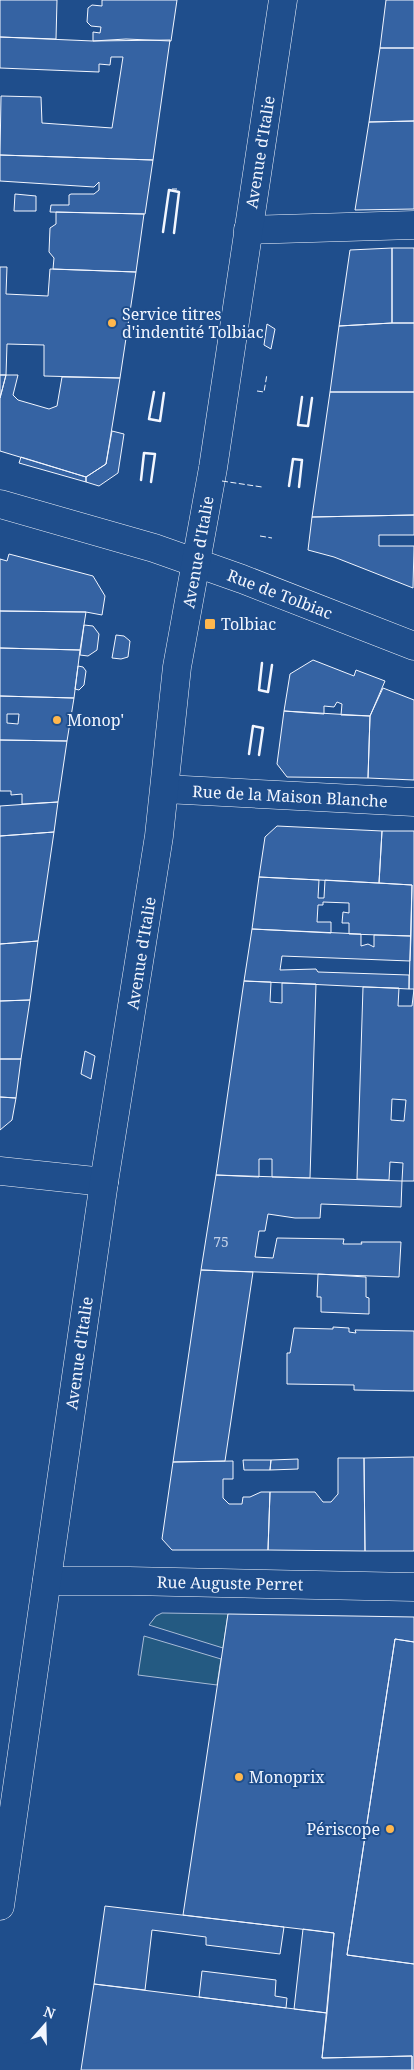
<svg xmlns="http://www.w3.org/2000/svg" width="414" height="2070" font-family="'Noto Serif',serif">
<style>
.green{fill:#245a82;stroke:#a8bbd7}
.building{fill:#3563a3;stroke:#f2f6ff;fill-rule:evenodd}
.lines{fill:none;stroke-linecap:round;stroke-linejoin:round}
.street-casing{stroke:#f2f6ff;stroke-width:29}
.secondary-casing{stroke:#f2f6ff;stroke-width:29}
.primary-casing{stroke:#f2f6ff;stroke-width:29}
.street{stroke:#1f4e8c;stroke-width:28}
.secondary{stroke:#1f4e8c;stroke-width:28}
.primary{stroke:#1f4e8c;stroke-width:28}
.fence{stroke:#f2f6ff;stroke-width:1;stroke-dasharray:6 2.5;stroke-linecap:butt}
.wall{stroke:#f2f6ff;stroke-width:2.5}
.poi-dot{fill:#ffb74d;stroke:#1f4e8c;stroke-width:2}
.labels{text-anchor:middle;dominant-baseline:central;stroke-width:4;stroke-linejoin:round;paint-order:stroke}
.number-label{font-size:14px;fill:#c3d1e8}
.street-label{font-size:16px;fill:#f2f6ff;stroke:#1f4e8c}
.poi-label{font-size:16px;fill:#f2f6ff;stroke:#1f4e8c;text-anchor:start}
</style>
<rect width="100%" height="100%" fill="#1f4e8c"/>
<path class="green" d="M162,1613L228,1614L223,1648L149,1625L156,1616Z
M144,1636L221,1659L217,1685L138,1675Z"/>
<path class="building" d="M0,0H57L56,39L0,37Z
M102,0H177L171,41L126,39L93,41V32L100,33L101,27L91,26L87,22L88,8L92,5L102,6Z
M386,0H414V48H380Z
M0,37L93,41L170,40L153,160L0,155L1,96L41,97L42,123L112,128L123,57H111L110,65L99,64V72L0,68Z
M380,48H414V121L369,122Z
M414,121V209L355,210L369,122Z
M0,155L153,160L145,214L50,212L51,205H69V195L71,194H94L99,190V182L94,187L0,181Z
M15,194L36,196V211H14Z
M56,212L144,214L136,272L53,269L54,258L49,252L50,228L56,224Z
M392,248H414V323H392Z
M392,248V323L339,326L350,250Z
M0,267H7L6,294L48,296L50,269L136,272L120,378L44,376V345L7,344L6,375H0Z
M392,323H414V392H330L339,326Z
M267,324L275,329L271,349L264,345Z
M0,375H6L0,398Z
M6,375H18L13,395L18,400L49,409L57,406L62,377L120,378L106,464L86,477L0,451V398Z
M330,392H414V515L312,517Z
M112,431L124,434L118,473L99,486L86,482V477L106,464Z
M21,457L86,477V482L19,463Z
M414,515V535H379V546H414L413,588L334,557L308,550L312,517Z
M9,554L93,576L105,596L102,615L86,612L0,611V559L7,561Z
M0,611L86,612L80,650L0,648Z
M84,625L93,626L99,634L97,650L88,656L80,655Z
M116,635L124,636L130,641L128,657L121,659L112,658Z
M0,648L80,650L74,698L0,696Z
M313,660L354,676L356,670L385,681L370,716L341,715L342,704L337,702L334,707L324,706V714L284,711L290,674Z
M78,666L83,667L86,671L84,685L79,690L75,689Z
M383,688L414,700V780L368,778L370,716Z
M0,696L74,698L67,741L0,740ZM7,714H19L18,724L7,723Z
M284,711L370,716L368,778L287,777L277,764Z
M0,740L67,741L58,802L22,804V794L11,795V791H0Z
M58,802L54,832L0,836V806Z
M277,826L382,831L379,883L259,877L265,837Z
M382,831H414V989H409L412,885L379,883Z
M54,832L38,941L0,944V836Z
M259,877L319,880L318,898H324L325,880L412,885L411,936L349,934V923H342L343,912L349,913V903L323,902V905H318L317,922H331V933L252,929Z
M252,929L361,934V946L368,944L374,947V935L411,936L410,961L282,956L280,970L316,969L318,972L409,975V989L244,981Z
M38,941L30,1000L0,1001V944Z
M244,981L271,982L270,1002L282,1003V983L316,984L310,1178L272,1177V1159H259V1177L216,1175Z
M363,987L399,988L398,1006H412L414,989V1181H402L403,1163L390,1162L389,1180L357,1179ZM392,1099L406,1100L404,1121L391,1120Z
M30,1000L21,1059H0V1001Z
M85,1051L95,1056L91,1079L81,1074Z
M0,1059H21L16,1098L0,1097Z
M0,1097L16,1098L12,1120L0,1130Z
M216,1175L402,1181L401,1207L321,1204L320,1218H295L268,1214L265,1231H259L255,1257L273,1258L277,1238L344,1239L343,1244H362L361,1242H401L399,1277L201,1270Z
M201,1270L253,1272L225,1461L173,1462Z
M318,1274L366,1277V1297L369,1298V1314L321,1312V1297H317Z
M333,1327L349,1328V1332L356,1333L355,1330L414,1331V1391L354,1390V1385L287,1384V1353H290L294,1328L333,1329Z
M414,1457V1551H365L364,1458Z
M338,1458H364L365,1551L268,1550L270,1492H315L323,1502H331L338,1494Z
M298,1459V1469L270,1470L271,1460Z
M243,1460H271L270,1470H244Z
M233,1461V1479H223V1498L229,1504H242L243,1497H250L261,1492H270L268,1550H172L162,1539L173,1462Z
M228,1614L414,1617V1642L395,1639L347,1955L414,1964V2070H412V2056L322,2058L334,1933L183,1915Z
M395,1639L414,1642V1964L347,1955Z
M105,1906L284,1927L280,1954L206,1945V1937L152,1930L145,1990L94,1984Z
M303,1929L334,1933L327,2013L294,2009Z
M202,1971L276,1980L275,1996L287,1998L286,2008L199,1997Z
M94,1984L327,2013L322,2058L412,2056V2070H81Z"/>
<g class="lines">
<defs>
<path id="street" d="M248,230L414,225
M165,789L414,802
M0,1171L104,1182
M47,1581H129L414,1587"/>
<path id="secondary" d="M0,504L154,548L242,579L414,646"/>
<path id="primary" d="M0,1906L104,1182L159,836L177,667L213,468L283,0"/>
</defs>
<use href="#street" class="street-casing"/>
<use href="#secondary" class="secondary-casing"/>
<use href="#primary" class="primary-casing"/>
<use href="#street" class="street"/>
<use href="#secondary" class="secondary"/>
<use href="#primary" class="primary"/>
<path class="fence" d="M172,189H177
M257,391L264,392L267,374
M222,481L262,487
M260,536L272,538"/>
<path class="wall" d="M163,232L169,190L179,192L174,233
M154,392L149,419L160,421L164,393
M302,397L298,425L308,426L312,398
M141,480L144,453L155,454L151,482
M289,486L293,459L302,460L299,487
M262,663L259,690L268,692L272,665
M249,754L253,726L263,728L259,755"/>
</g>
<g class="poi-dot">
<circle cx="112" cy="323" r="5"/>
<rect x="204" y="618" width="12" height="12" rx="2.5"/>
<circle cx="57" cy="720" r="5"/>
<circle cx="239" cy="1777" r="5"/>
<circle cx="390" cy="1829" r="5"/>
</g>
<g class="labels">
<g class="number-label">
<text x="221" y="1241">75</text>
</g>
<g class="street-label">
<text transform="translate(260 152) rotate(-81)">Avenue d'Italie</text>
<text transform="translate(198 552) rotate(-80)">Avenue d'Italie</text>
<text transform="translate(280 594) rotate(21)">Rue de Tolbiac</text>
<text transform="translate(290 796) rotate(3)">Rue de la Maison Blanche</text>
<text transform="translate(141 953) rotate(-81)">Avenue d'Italie</text>
<text transform="translate(79 1353) rotate(-82)">Avenue d'Italie</text>
<text transform="translate(230 1583) rotate(1)">Rue Auguste Perret</text>
</g>
<g class="poi-label">
<text x="122" y="314">Service titres<tspan x="122" dy="18">d'indentité Tolbiac</tspan></text>
<text x="221" y="624">Tolbiac</text>
<text x="67" y="720">Monop'</text>
<text x="249" y="1777">Monoprix</text>
<text x="380" y="1829" text-anchor="end">Périscope</text>
</g>
</g>
<g transform="translate(45 2025) rotate(20)" stroke="#1f4e8c" stroke-width="4" paint-order="stroke">
<path d="M0-4L9 19L0 12L-9 19Z" fill="#f2f6ff"/>
<text y="-8" font-size="14" font-weight="bold" text-anchor="middle" fill="#f2f6ff">N</text>
</g>
</svg>
